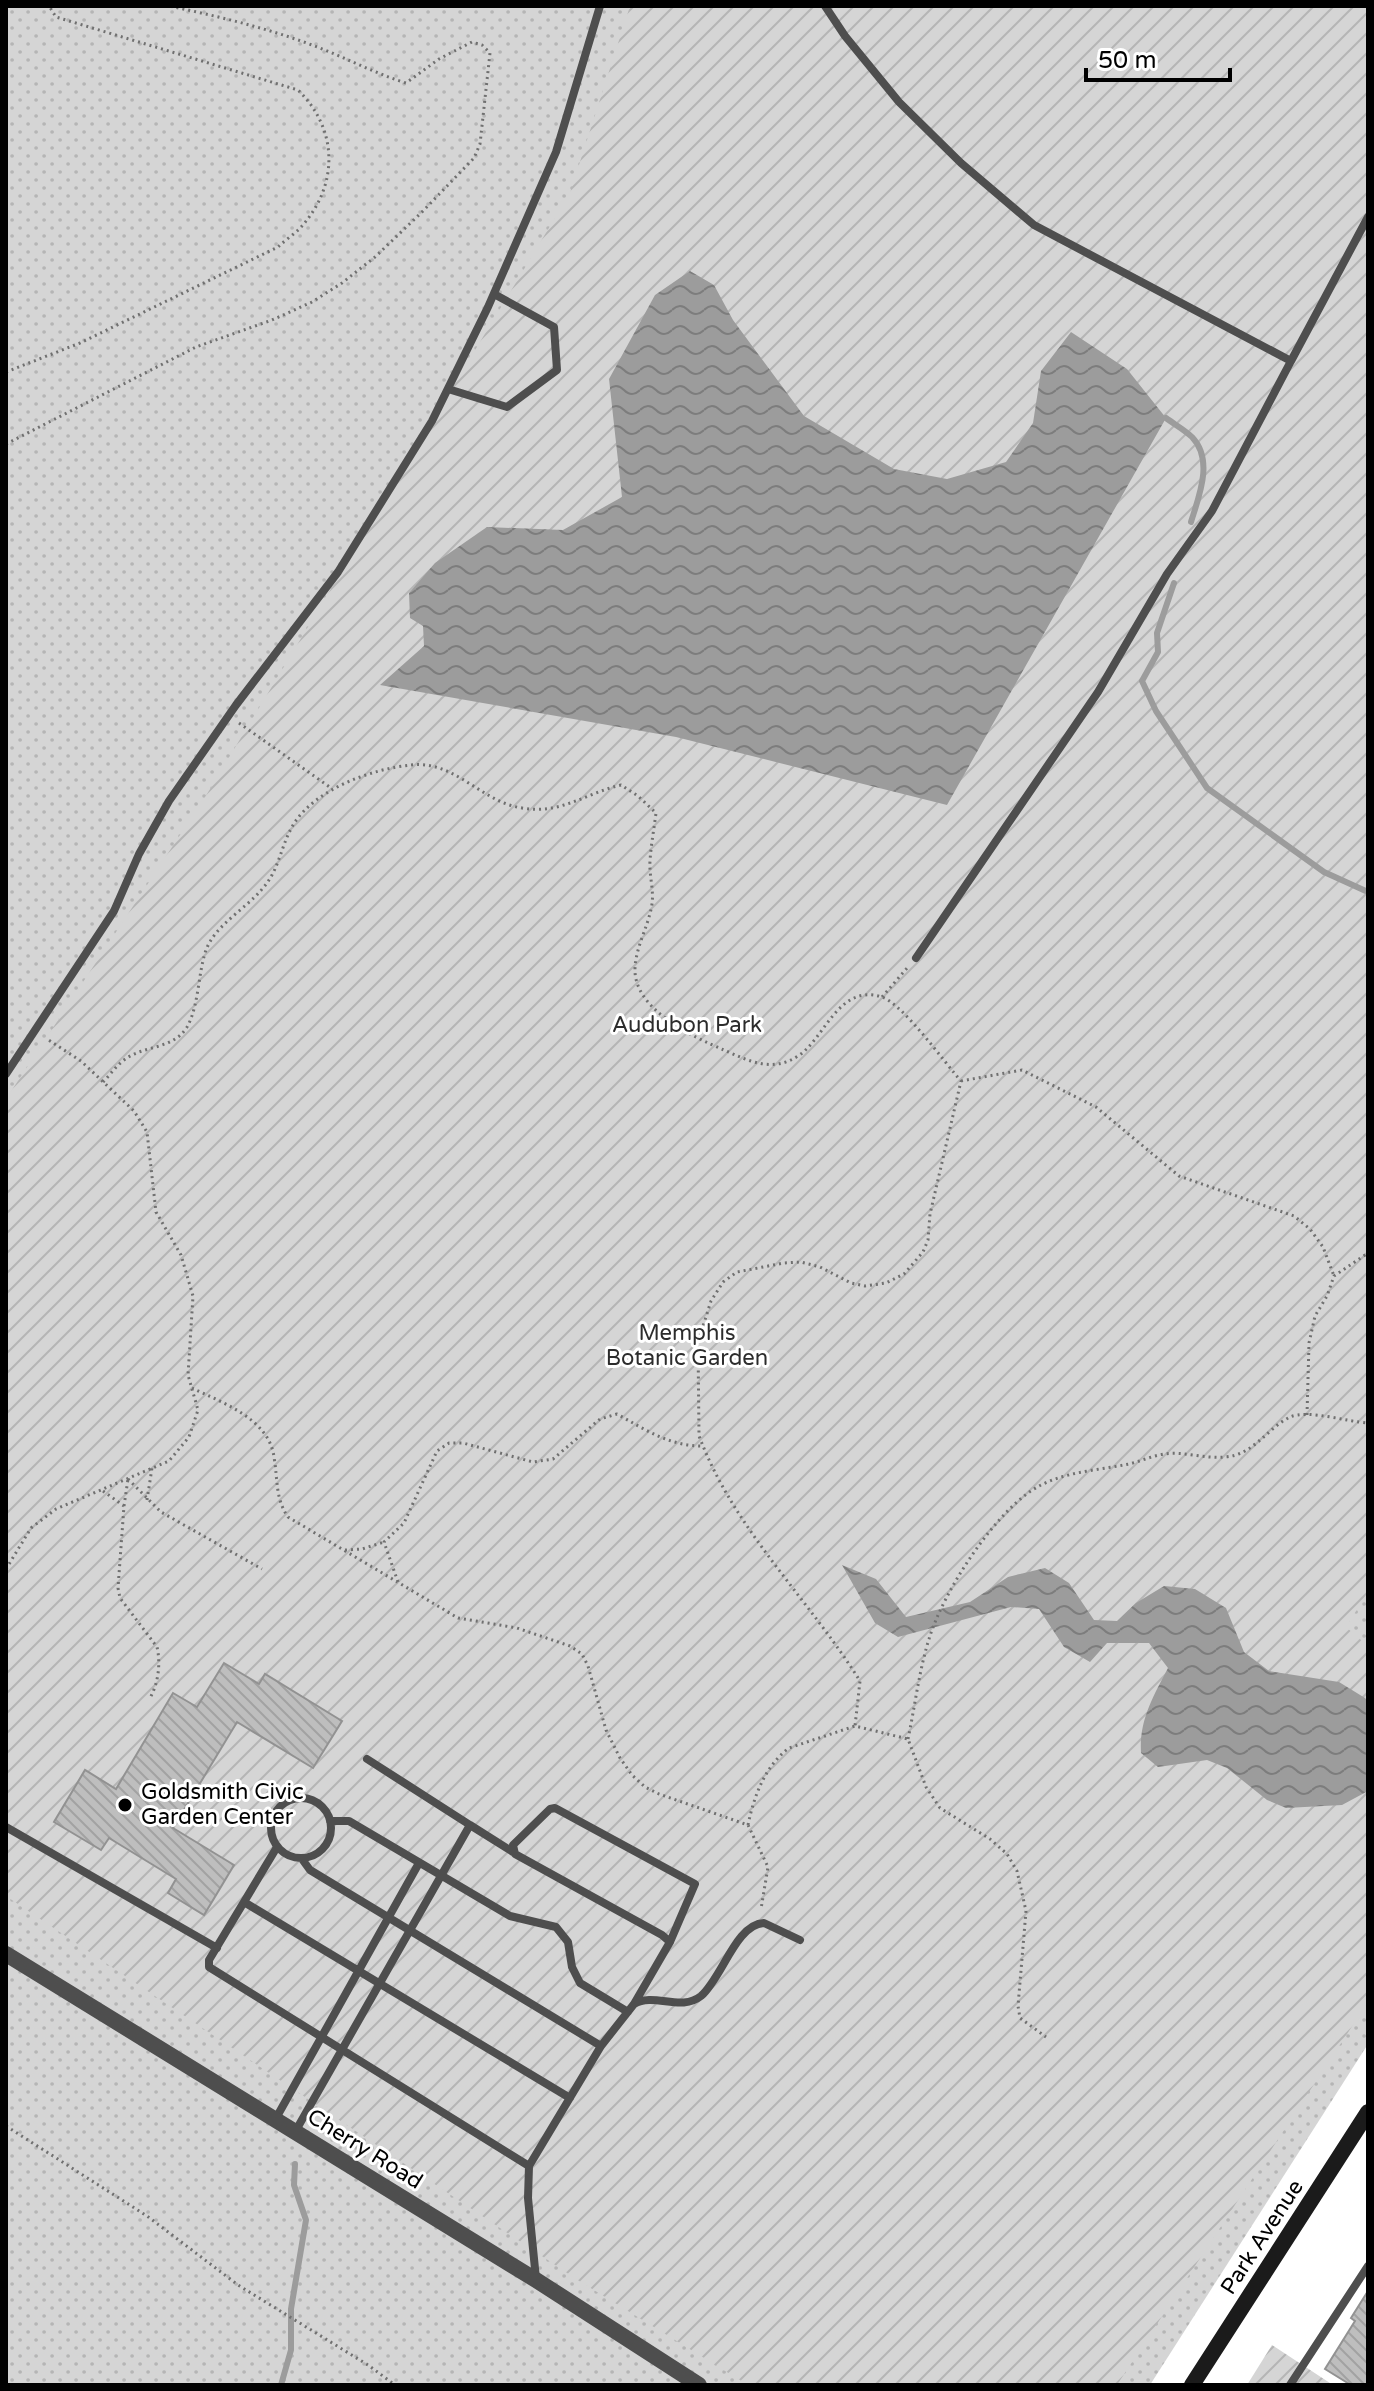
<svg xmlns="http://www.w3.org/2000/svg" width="1374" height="2391" font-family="'Varela Round',sans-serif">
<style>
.grass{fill:url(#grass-dots)}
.garden{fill:url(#garden-furrows)}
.water{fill:url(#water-waves)}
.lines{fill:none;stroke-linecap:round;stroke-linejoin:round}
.stream{stroke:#9c9c9c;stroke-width:6}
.building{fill:url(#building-back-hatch);stroke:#929292;stroke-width:2}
.path{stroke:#707070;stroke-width:3;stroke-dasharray:2 4;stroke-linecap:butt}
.lane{stroke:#4e4e4e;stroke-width:8}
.street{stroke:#4e4e4e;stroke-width:16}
.secondary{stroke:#1b1b1b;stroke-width:16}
.poi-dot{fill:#000;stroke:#fff;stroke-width:3}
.labels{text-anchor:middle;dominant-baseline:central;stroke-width:6;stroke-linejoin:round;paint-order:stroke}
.park-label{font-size:22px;fill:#2c2c2c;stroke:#fff}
.poi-label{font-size:22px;fill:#000;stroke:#fff;text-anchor:start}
.street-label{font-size:22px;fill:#000;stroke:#fff}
</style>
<defs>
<pattern id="grass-dots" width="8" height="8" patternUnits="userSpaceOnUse" patternTransform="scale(2)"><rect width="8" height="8" fill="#d5d5d5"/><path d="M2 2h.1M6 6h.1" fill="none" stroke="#b5b5b5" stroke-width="1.8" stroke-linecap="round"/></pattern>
<pattern id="garden-furrows" width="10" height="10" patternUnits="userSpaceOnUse" patternTransform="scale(2)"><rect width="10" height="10" fill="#d5d5d5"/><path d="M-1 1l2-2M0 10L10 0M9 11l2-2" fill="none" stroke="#b5b5b5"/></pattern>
<pattern id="water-waves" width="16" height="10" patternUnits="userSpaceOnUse" patternTransform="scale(2)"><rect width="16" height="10" fill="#9c9c9c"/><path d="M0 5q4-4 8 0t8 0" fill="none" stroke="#7d7d7d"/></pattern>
<pattern id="building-back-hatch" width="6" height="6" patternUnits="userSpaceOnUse" patternTransform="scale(2)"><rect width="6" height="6" fill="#bebebe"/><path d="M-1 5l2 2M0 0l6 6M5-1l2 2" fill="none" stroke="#a2a2a2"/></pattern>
</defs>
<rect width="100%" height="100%" fill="#fff"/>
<path class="grass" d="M6,6H1368V2044L1150,2385H6Z"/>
<path class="garden" d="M630,6H1368V1592L1346,1627L1368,1646V2002L1117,2385H748L576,2279L6,1896V1099L207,794L570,193Z
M1272,2345L1333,2385H1247Z"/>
<path class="water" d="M690,271L714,285L733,320L804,416L894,469L947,479L1006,462L1033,423L1041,371L1071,332L1127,369L1166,418L947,805L676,737L380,685L424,646L423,626L410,618L409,593L435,563L487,527L563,530L622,497L609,379L655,295Z
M842,1565L876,1579L906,1617L970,1602L1008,1577L1045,1568L1069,1583L1094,1620L1117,1621L1136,1603L1164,1586L1195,1589L1226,1608L1244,1652L1269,1671L1339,1682L1365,1698L1368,1702V1791L1342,1805L1286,1808L1267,1800L1227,1768L1207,1760L1158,1767L1141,1753C1139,1720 1153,1697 1168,1668L1149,1643H1107L1090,1662L1064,1647L1039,1609L1011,1607L898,1637L875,1623Z"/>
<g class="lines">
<path class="stream" d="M1166,418C1174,424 1185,430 1192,437C1214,460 1199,496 1191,522
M1174,583L1157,633L1158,652L1142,681L1156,711L1207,788L1324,872L1368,892
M281,2385L291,2350V2309L306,2220L294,2185L295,2164"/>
</g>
<path class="building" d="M224,1663L259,1684L265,1674L342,1721L313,1768L237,1722L173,1828L234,1865L204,1915L168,1893L176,1879L109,1838L101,1850L54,1822L85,1770L116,1789L173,1693L197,1707Z
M1368,2291V2385H1351L1325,2369L1355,2321L1351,2318Z"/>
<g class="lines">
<path class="path" d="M6,372L80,343L278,247C285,240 295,234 302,226C339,184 338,129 298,90L56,17L49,6
M6,444L196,347L272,320L312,302L342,283L375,257L422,212L474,158L480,144L490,53L482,45L472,42L439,59L406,83C377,74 352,61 325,50C275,30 222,17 169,6
M239,723L331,788
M882,997L908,967
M961,1081L1022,1070L1096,1107L1179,1176L1294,1216L1310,1229L1323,1247L1334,1276
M103,1082C110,1075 116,1066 124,1060C143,1045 173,1050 187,1027C199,1006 198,973 206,950C216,924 246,909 263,888C280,869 281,843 295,822C318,788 372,769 411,765C455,760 481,802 522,808C560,815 586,793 621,785L638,796L656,813C654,829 651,845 650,861C649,875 654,890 652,904C649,925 636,946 635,968C633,1009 693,1037 724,1050C749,1061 772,1073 798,1056C825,1039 838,983 882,997C904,1005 944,1062 961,1081L930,1214L928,1240L923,1252L904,1274L886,1283L865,1286L851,1283L820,1267L801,1262L784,1263L737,1272L723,1282L711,1301L698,1342L699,1436L703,1446C739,1534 810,1601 860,1681L855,1726
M192,1388C223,1403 269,1419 274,1457C278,1480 275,1498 288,1517L458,1618L517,1628L570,1646L582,1654L588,1666L606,1730L620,1758L632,1775L645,1787L659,1794L748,1825L768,1867L761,1909
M1307,1415L1309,1343L1315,1316L1327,1296L1334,1276L1368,1253
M128,1479L161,1512L262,1569
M103,1491L124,1506L118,1588L120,1598L157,1647C161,1664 158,1684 150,1698
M147,1500L152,1468
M124,1506L128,1479
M345,1550L362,1549L384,1542
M6,1569L31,1528L56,1509L169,1461L189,1437L198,1410L188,1375L193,1296L181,1255L156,1212L147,1132L134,1111L81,1061L47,1039
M398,1582L384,1542L404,1523L437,1451L449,1443H463L533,1462L553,1459L600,1419L617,1414C646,1430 669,1446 703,1446
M908,1739C915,1706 919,1671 929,1639C943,1592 997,1507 1041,1485C1069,1471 1100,1470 1129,1464C1141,1461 1152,1456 1164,1454C1183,1451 1205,1459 1224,1457C1253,1456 1266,1429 1290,1417C1308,1409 1348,1422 1368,1423
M748,1825C754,1796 765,1766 789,1748L855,1726L908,1739L926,1787L940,1808L990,1839L1007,1854L1017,1871L1026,1911L1018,2006L1020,2018L1046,2037
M6,2126L147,2216L238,2285L368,2365L395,2385"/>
<path class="lane" d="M825,6L845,36L899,102L961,163L1034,225L1291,361L1212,511L1167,574L1098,692L916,958
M1291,361L1368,217
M448,389L507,407L557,370L554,327L494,294
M6,1074L114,911L139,854L169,801L236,705L338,572L432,421L488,307L556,152L600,6
M271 1828a30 30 0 1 1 60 0a30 30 0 1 1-60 0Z
M330,1821H349L510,1916L556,1927L568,1942L572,1967L580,1983L628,2012
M470,1825L513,1852
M6,1827L217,1948
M277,1847L209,1960V1967L529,2166
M302,1859L310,1870L601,2046
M244,1902L570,2098
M634,2004L670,1942L695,1884L555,1808L550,1809L513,1845L515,1854L662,1935L670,1942
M275,2120L419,1863
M295,2132L470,1825L367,1759
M536,2279L528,2198L529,2166L601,2046L634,2004C654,1992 681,2012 701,1996C722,1978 736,1924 764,1923L800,1940
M1290,2385L1368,2266"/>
<path class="street" d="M6,1954L536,2280L699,2385"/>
<path class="secondary" d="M1192,2385L1368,2112"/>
</g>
<circle class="poi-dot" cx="125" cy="1805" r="8"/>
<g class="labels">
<g class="park-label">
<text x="687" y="1025">Audubon Park</text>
<text x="687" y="1333">Memphis<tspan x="687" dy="25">Botanic Garden</tspan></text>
</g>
<g class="poi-label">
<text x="141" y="1792">Goldsmith Civic<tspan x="141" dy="25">Garden Center</tspan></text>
</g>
<g class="street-label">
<text transform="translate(365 2149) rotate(32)">Cherry Road</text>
<text transform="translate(1262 2237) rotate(-57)">Park Avenue</text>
</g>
</g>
<rect width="1374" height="2391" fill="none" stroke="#000000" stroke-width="16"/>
<path d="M1086 68v12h144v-12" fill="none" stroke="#000000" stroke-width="4"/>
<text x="1098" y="68" font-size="24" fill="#000000" stroke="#ffffff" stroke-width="6" paint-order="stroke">50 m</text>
</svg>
